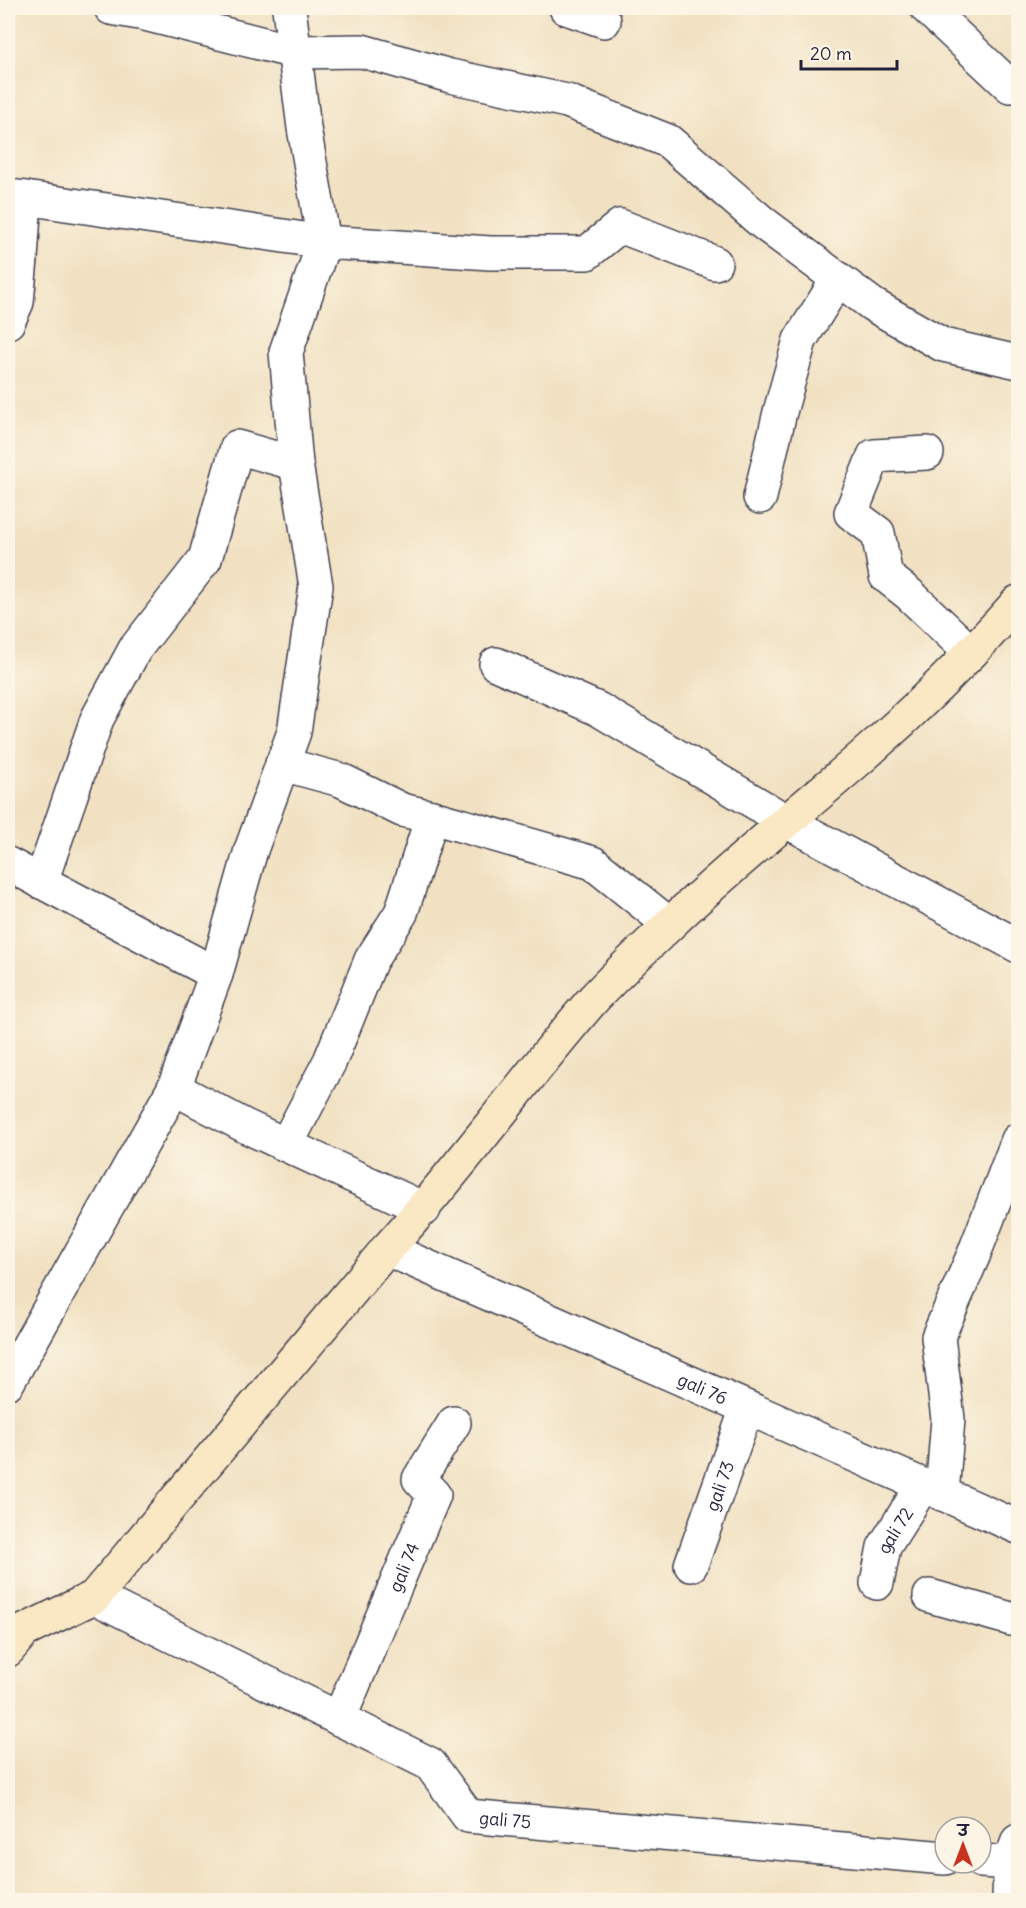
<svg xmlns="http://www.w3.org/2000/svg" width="1026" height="1908" font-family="Delius,'Playpen Sans Deva',sans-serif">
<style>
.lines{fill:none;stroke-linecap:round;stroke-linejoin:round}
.street-casing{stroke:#413f4f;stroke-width:36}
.secondary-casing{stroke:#413f4f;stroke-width:36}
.street{stroke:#fff;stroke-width:33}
.secondary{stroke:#fae7c3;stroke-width:33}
.labels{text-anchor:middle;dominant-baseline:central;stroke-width:6;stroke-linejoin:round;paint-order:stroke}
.street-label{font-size:18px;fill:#22223b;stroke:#fcf5e5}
</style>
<rect width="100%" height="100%" fill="#fcf5e5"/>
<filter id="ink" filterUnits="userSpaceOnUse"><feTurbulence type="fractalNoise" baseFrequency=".0167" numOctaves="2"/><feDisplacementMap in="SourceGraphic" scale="12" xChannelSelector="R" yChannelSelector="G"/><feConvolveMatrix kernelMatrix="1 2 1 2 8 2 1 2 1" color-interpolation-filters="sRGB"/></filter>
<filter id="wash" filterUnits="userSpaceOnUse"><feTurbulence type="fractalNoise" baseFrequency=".008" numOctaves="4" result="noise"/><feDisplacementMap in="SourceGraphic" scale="24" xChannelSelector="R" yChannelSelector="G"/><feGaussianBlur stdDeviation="1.35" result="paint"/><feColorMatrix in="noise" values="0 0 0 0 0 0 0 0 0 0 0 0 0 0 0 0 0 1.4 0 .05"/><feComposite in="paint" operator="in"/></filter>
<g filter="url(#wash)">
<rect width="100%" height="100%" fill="#f1e1c2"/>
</g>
<g filter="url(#ink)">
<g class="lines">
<defs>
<g id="street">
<path d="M111,8L145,14L295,52L362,51L450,76L567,101L668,141L763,223L873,305L943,345L1018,362"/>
<path d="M566,8L604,21"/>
<path d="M927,8L1010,86"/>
<path d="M8,196L25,198L21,259L8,257"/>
<path d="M25,198L324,242L490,253H587L620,226L715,263"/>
<path d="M8,322L17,302L21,259"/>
<path d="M927,453L874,456L851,513L878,533L886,576L909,594L971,653"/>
<path d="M760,497L780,412L800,340L838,279"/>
<path d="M496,664L598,709L786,821L1018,946"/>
<path d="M282,764L341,780L402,810L432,817L593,863L669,924"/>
<path d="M8,864L216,974"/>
<path d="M41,882L97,719L135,649L205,559L237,447L296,464"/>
<path d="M174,1088L245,1126L424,1209"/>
<path d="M286,1145L330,1061L371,960L401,913L432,817"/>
<path id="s1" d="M387,1249L1018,1527"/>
<path d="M8,1382L174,1088L216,974L251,850L294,732L316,586L296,464L286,352L324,242L304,128L289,8"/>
<path d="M942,1494L948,1419L938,1337L974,1254L1018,1140"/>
<path id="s2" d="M691,1565L747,1408"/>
<path id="s3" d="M877,1583L884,1547L923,1485"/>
<path d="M930,1596L1018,1621"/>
<path id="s4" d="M94,1597L430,1764L468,1816L945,1858"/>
<path id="s5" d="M339,1719L434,1495L419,1479L454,1423"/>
<path d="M981,1861L1010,1863"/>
<path d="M1009,1900L1010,1863L1018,1841"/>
</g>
<path id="secondary" d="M8,1650L24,1631L94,1597L387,1249C459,1170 521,1083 590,1003C614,976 642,951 668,926C730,866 798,813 863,756C918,708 970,656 1018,602"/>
</defs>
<use href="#street" class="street-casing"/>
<use href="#secondary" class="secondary-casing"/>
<use href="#street" class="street"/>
<use href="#secondary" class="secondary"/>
</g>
</g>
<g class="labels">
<g class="street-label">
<text stroke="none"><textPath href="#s1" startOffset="345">gali 76</textPath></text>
<text stroke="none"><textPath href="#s2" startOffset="84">gali 73</textPath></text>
<text stroke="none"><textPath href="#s3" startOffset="56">gali 72</textPath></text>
<text stroke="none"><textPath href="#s5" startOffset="165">gali 74</textPath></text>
<text stroke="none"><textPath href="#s4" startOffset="477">gali 75</textPath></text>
</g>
</g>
<rect width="1026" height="1908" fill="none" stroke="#fcf5e5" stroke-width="30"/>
<g transform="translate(963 1845)"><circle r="28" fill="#fcf5e5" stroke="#a5a1a1" stroke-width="1.5"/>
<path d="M0-4.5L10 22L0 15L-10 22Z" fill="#c8321e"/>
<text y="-9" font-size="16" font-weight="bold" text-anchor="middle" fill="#22223b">उ</text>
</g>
<path d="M801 60v9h96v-9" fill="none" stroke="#22223b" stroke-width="3"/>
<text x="810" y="60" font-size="18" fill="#22223b" stroke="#fcf5e5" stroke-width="4.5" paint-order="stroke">20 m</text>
</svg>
